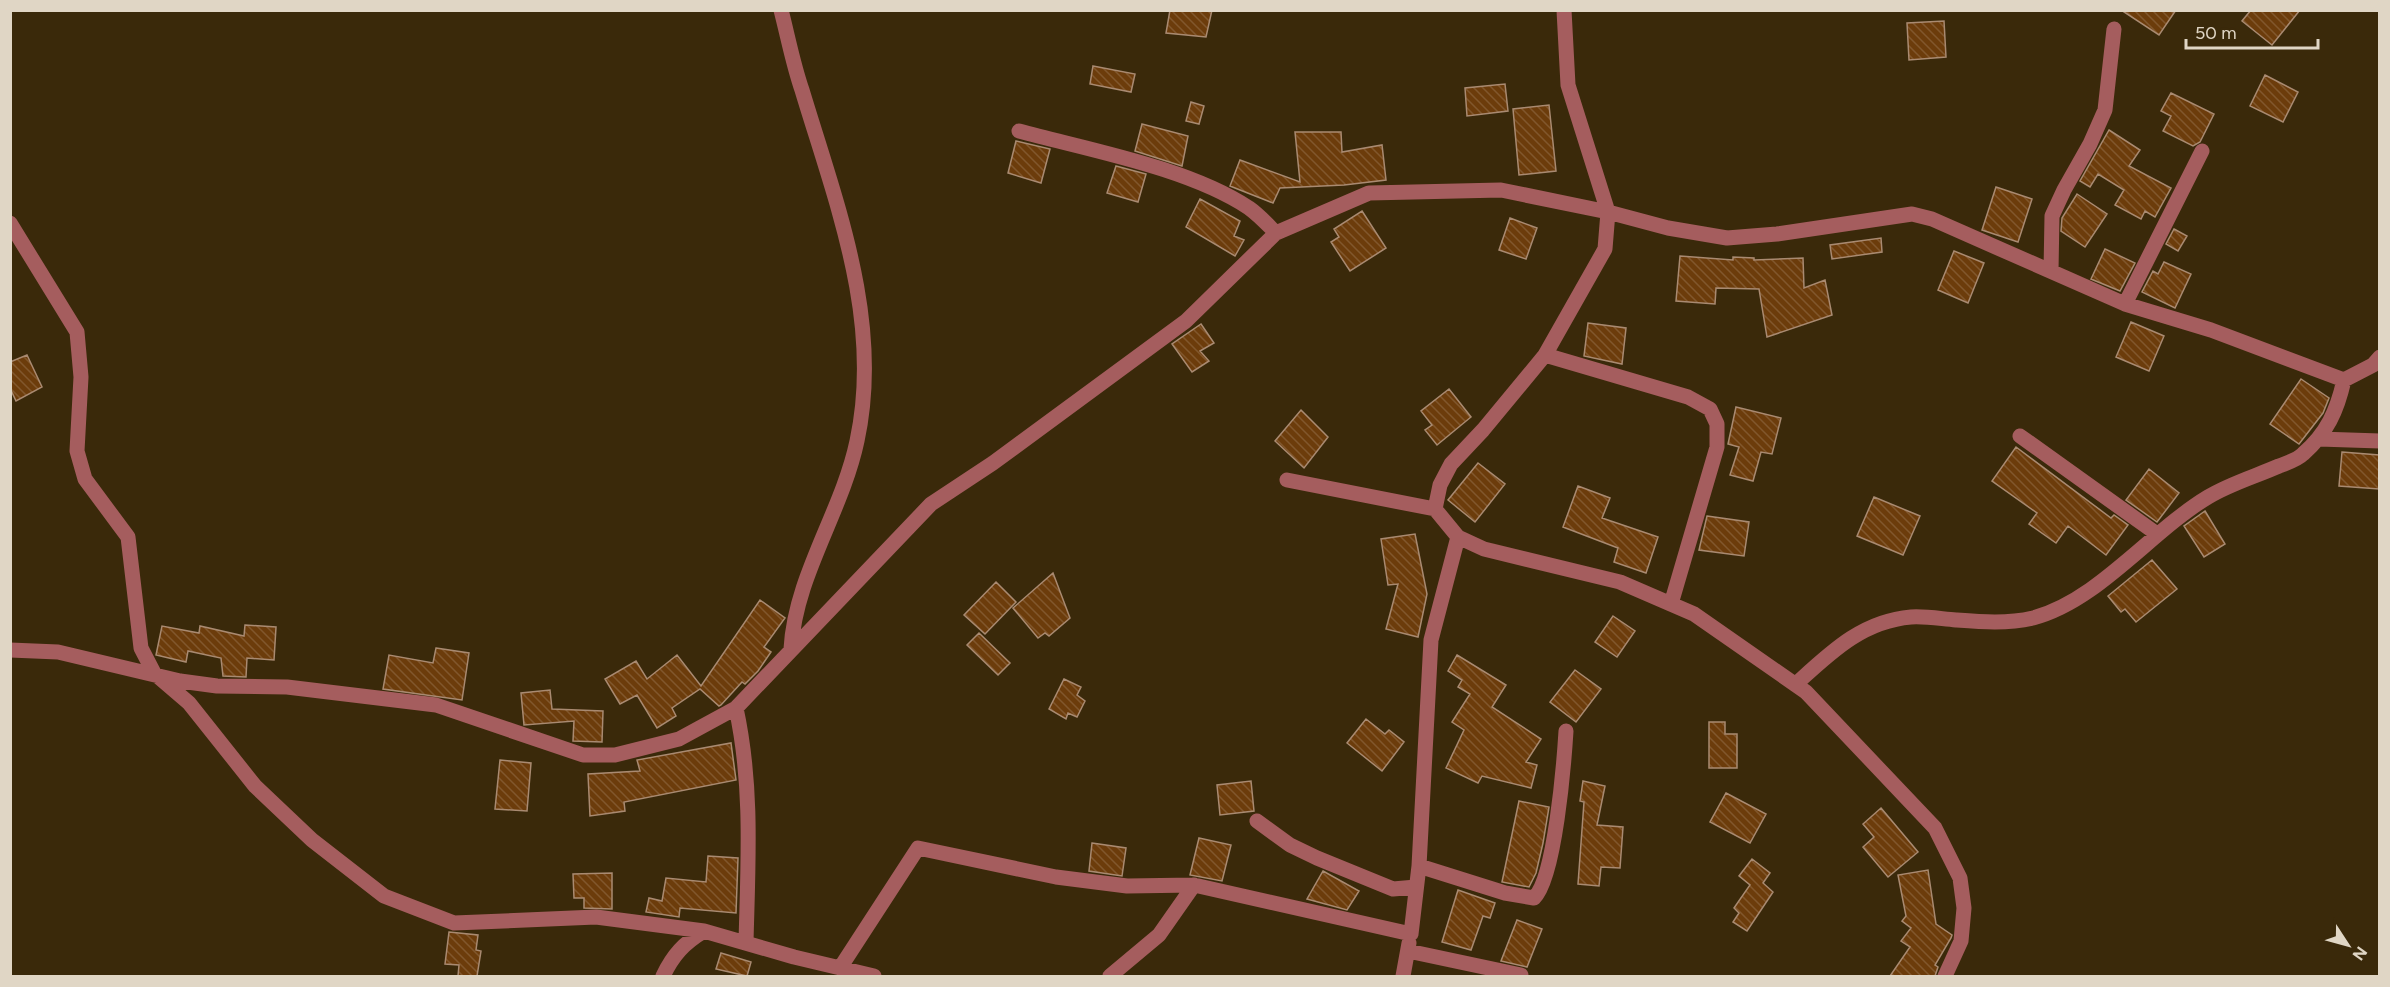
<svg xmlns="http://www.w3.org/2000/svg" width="2390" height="987" font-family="Figtree,sans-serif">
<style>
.building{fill:url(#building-back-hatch);stroke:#a98a71;stroke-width:1.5}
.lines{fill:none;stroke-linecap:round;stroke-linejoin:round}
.minor{stroke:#a55d5e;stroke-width:15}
</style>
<defs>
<pattern id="building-back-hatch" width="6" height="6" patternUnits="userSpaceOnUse" patternTransform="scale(1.5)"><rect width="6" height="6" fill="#6c3c0b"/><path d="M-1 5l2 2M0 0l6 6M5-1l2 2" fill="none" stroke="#81572d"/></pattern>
</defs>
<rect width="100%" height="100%" fill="#3a290a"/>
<path class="building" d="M1170,10H1212L1206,37L1166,33Z
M2121,10H2176L2159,35Z
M2251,10H2300L2272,45L2242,21Z
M1944,21L1946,57L1909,60L1907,23Z
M1093,66L1135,74L1131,92L1090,84Z
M2265,75L2298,92L2283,122L2250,106Z
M1505,84L1508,111L1467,116L1465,88Z
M2171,93L2214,114L2200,142L2193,146L2163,131L2171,116L2161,111Z
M1191,102L1204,106L1199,124L1186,121Z
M1549,105L1556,171L1519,175L1513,109Z
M1142,124L1188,136L1182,166L1135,151Z
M2109,130L2140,150L2129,166L2171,188L2155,217L2145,211L2141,219L2115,205L2124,190L2098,174L2090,187L2080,181Z
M1295,132H1341L1342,152L1382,145L1386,180L1344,185L1280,188L1273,203L1230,186L1240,160L1300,182Z
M1016,141L1050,149L1041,183L1008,173Z
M1116,166L1146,174L1138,202L1107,193Z
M1996,187L2032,199L2018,242L1982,230Z
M2077,194L2107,214L2085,247L2061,231L2062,218Z
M1200,199L1240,221L1234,236L1244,240L1235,256L1186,227Z
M1362,211L1386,248L1350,271L1331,242L1339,237L1334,229Z
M1510,218L1537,228L1526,259L1499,250Z
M2174,229L2187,236L2178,251L2166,244Z
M1881,238L1882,252L1832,259L1830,245Z
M2105,249L2135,263L2120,291L2091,279Z
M1954,251L1984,263L1968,303L1938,290Z
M1680,256L1733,260V257L1754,258V260L1803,258L1804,288L1825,280L1832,315L1767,337L1759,289L1716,288L1715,304L1676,301Z
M2164,262L2191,274L2175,308L2142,292L2153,271L2158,274Z
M2131,322L2164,336L2149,371L2116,357Z
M1588,323L1626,328L1622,364L1584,356Z
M1201,324L1214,343L1200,351L1209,361L1192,372L1172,344Z
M27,355L42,387L16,401L10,388V362Z
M2301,379L2329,398L2323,413L2299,444L2270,424Z
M1449,389L1471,417L1437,445L1425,430L1432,425L1421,411Z
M1736,407L1781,418L1772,454L1761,452L1753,481L1730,475L1739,447L1728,444Z
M1301,410L1328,437L1304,468L1275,441Z
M2016,447L2111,518L2114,515L2128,525L2106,555L2068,526L2056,543L2029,524L2037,513L1992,481Z
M2342,452L2379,455V489L2339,486Z
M1478,463L1505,484L1475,522L1448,500Z
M2149,469L2179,493L2157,522L2126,500Z
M1578,486L1610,498L1602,518L1658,537L1646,573L1614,562L1618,548L1563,527Z
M1874,497L1920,516L1903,555L1857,536Z
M2205,511L2225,544L2204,557L2184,526Z
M1707,516L1749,522L1744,556L1699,550Z
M1415,534L1427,594L1418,637L1386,629L1398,584L1388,585L1381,539Z
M2152,560L2177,589L2136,622L2125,609L2121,612L2108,596Z
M1053,573L1070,618L1049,636L1045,633L1038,638L1013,608Z
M996,582L1016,602L985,634L964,615Z
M760,600L785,618L764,647L771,652L758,671L745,684L742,682L721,705L719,706L700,689L672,708L676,716L657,728L637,695L620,704L605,679L636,661L647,679L677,655L701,686Z
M1613,616L1635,631L1617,657L1595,642Z
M245,625L276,627L274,660L247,658L246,677L223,676L221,658L188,651L186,662L156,655L162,626L199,633L200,626L244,636Z
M979,633L1010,663L998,675L967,645Z
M436,648L469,653L462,700L383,689L389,655L433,663Z
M1457,655L1506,685L1492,707L1541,739L1526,762L1537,765L1531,788L1482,776L1478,783L1446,768L1464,730L1452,722L1470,694L1458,687L1462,680L1448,671Z
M1575,670L1601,689L1576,722L1550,702Z
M1064,679L1081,687L1077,695L1085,701L1077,717L1068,713L1066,719L1049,709Z
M550,690L552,709L603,711L602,742L573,741L574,721L524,725L521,693Z
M1366,719L1385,734L1389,730L1404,742L1382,771L1347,743Z
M1709,722H1725V734H1737V768H1709Z
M731,743L736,780L624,802L625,811L590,816L588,774L640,771L637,760Z
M500,760L531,763L527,811L495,809Z
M1251,781L1254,811L1220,815L1217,785Z
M1583,781L1605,786L1597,825L1623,827L1620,868L1601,867L1599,886L1578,884L1584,802L1580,801Z
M1726,793L1766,814L1750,843L1710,822Z
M1519,801L1549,807L1543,843L1536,873L1529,887L1502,882Z
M1881,808L1918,852L1888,877L1863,847L1874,837L1863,824Z
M1199,838L1231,845L1222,881L1190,875Z
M1092,843L1126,848L1122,876L1089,871Z
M708,856L738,858L736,913L680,908L679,917L646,912L649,898L662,901L666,878L706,882Z
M1752,859L1770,873L1763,883L1773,892L1747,931L1733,922L1739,913L1734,908L1750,885L1739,876Z
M1928,870L1936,924L1952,935L1951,938L1935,965L1938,967L1935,976H1890L1910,947L1901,941L1911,928L1902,921L1906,916L1898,875Z
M1323,871L1359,891L1347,910L1307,899Z
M612,873V909L584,908V898H574L573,874Z
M1458,890L1495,903L1490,918L1483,916L1471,950L1442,942Z
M1517,920L1542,929L1527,967L1501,961Z
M449,932L478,935L476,950L481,951L477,976H458L459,965L445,964Z
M721,953L751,962L747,976L716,969Z"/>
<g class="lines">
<path class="minor" d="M781,10C788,37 793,64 802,90C836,203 883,321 857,441C842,512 795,576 791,649
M1564,10L1568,85L1608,212L1605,249L1545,355L1483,430L1451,464L1440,485L1435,509L1458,537L1484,549L1620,582L1694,614L1806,692L1935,828L1960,878L1964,908L1961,941L1945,976
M1019,131C1089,150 1189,168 1249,208C1259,215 1268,225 1276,233
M10,223L77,332L81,377L77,451L85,479L128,537L141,648L154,673L189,703L255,786L312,840L384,896L454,923L596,917L704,931L794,957L874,976
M2051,271L2052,216L2064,190L2090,144L2105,110L2114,29
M2125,304L2202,151
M1545,355L1688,397L1710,409L1717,424V447L1671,604
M2020,436L2157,534
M2319,439L2380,441
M1287,480L1435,509
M10,650L58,652L180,681L217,686L287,687L436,705L583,755H615L679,739L736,708L931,504L993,463L1186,321L1276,233L1369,193L1501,190L1608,212L1668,228L1727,238L1777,234L1912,214L1932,219L2125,304L2211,330L2344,380L2373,365L2380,357
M1796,684C1830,653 1862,621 1911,617C1926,616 1942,619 1956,620C1982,622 2007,624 2033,618C2098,601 2150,532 2208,497C2229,484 2256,476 2279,466C2287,463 2297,460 2303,454C2327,433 2337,411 2344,380
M736,708C753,786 748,863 746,942
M1257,821L1290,845L1317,858L1393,889L1416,887
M1419,866L1505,893L1534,898C1555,878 1564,763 1566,731
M1408,951L1521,975
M840,968L918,848L1056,877L1127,886L1194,885L1411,934L1419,866L1431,640L1458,537
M663,976C673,955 684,943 704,931
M1110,976L1159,935L1194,885
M1403,976L1409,943"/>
</g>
<rect width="2390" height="987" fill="none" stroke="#e0d6c5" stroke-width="24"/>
<g transform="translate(2348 945) rotate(126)" stroke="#3a290a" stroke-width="4.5" paint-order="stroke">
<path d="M0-4.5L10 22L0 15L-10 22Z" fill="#e0d6c5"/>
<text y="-9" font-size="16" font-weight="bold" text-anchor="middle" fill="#e0d6c5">N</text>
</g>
<path d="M2186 39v9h132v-9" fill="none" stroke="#e0d6c5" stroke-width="3"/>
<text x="2195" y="39" font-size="18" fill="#e0d6c5" stroke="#3a290a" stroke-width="4.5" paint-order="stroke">50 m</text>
</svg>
